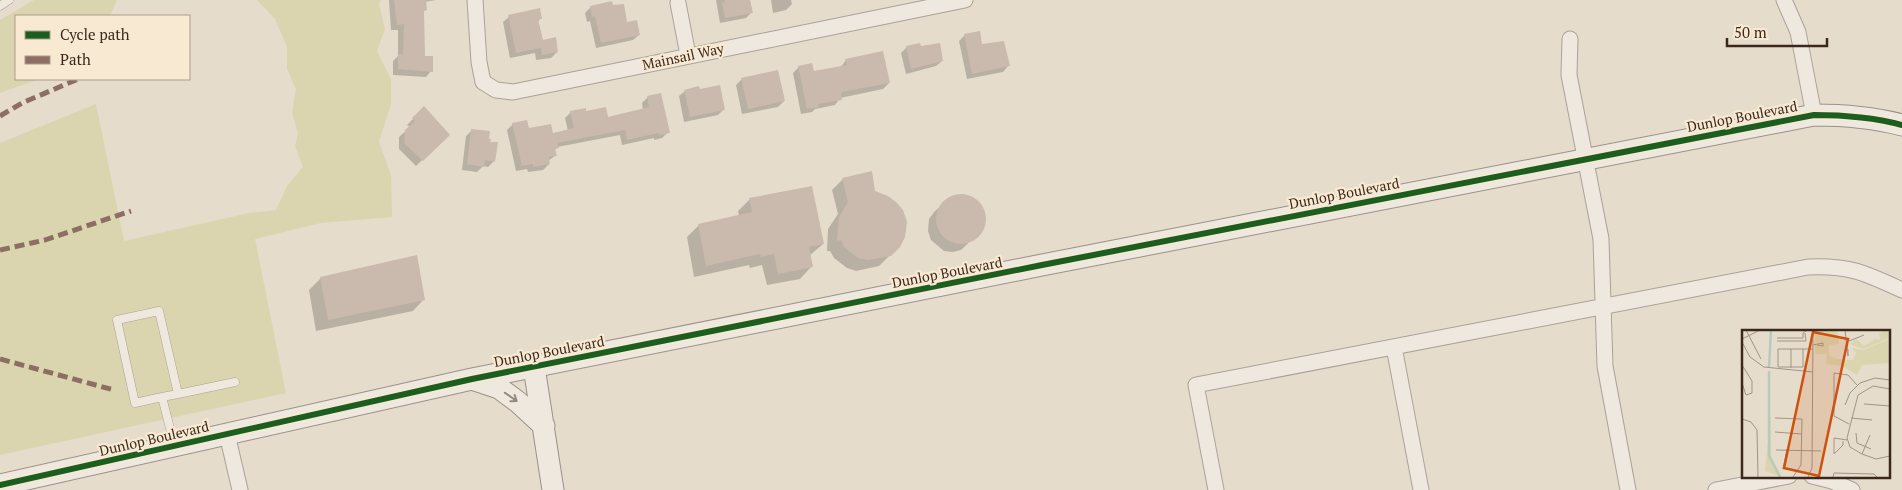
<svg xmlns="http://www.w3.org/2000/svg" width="1902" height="490" font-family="'PT Serif',serif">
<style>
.green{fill:#dad5ae}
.shadow{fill:#0003}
.building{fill:#cab9ad}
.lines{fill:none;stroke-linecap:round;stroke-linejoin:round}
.lane-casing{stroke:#aba196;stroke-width:9}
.street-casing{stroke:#aba196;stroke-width:17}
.secondary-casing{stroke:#9b9186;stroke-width:23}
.lane{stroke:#eee8df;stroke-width:8}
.street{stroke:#eee8df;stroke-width:15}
.secondary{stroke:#eee8df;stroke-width:21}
.quiet{stroke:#8d6e63;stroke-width:5;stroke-dasharray:10 5;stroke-linecap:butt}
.cycleway-casing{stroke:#f8e9d2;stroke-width:9}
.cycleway{stroke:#1b5e20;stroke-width:6}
.oneway{stroke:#94887e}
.labels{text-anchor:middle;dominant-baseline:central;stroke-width:4.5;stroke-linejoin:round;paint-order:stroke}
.street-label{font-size:14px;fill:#3b281d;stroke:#f8e9d2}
.inset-river{fill:none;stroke:#b8cabd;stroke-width:2.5}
.inset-road{fill:none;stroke:#a29486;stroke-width:1}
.view{fill:#ce520f;fill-opacity:0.15;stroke:#ce520f;stroke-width:2.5}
.inset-edge{fill:none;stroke:#3b281d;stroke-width:2.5}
</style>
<rect width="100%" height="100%" fill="#e6dccc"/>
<path class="green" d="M34,0H117L110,16H16V79H39L0,93V20Z
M257,0H381L379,4L385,29L377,51L391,79V104L379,142L391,175L392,217L321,223L255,239L286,393L0,455V143L96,104L124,241L249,213L276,210L287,186L303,167L295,146L298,133L292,113L296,89L287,69V47L275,19Z"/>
<path class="shadow" d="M389,0H436L424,2L425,10L422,13L424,57L431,71L426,77L393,75V61L398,56V30H391Z
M716,0H749L751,13L746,18L720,23Z
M771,0H791L792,4L786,10L773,13Z
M591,7L626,24L639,35L633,40L596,48L590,21L587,22L585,13Z
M509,17L541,18L538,21L542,41L557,52L551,58L536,60L535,53L510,58L503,22Z
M965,35L981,45L1008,66L1003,72L967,79L959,41Z
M907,47H920L942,61L936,66L906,74L901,53Z
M846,60L889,83L883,89L840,98L835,105L815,109L812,112L801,114L793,73L799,67L813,73L841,67Z
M742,79L784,101L778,107L742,114L736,85Z
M685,91L723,110L718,115L684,122L679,96Z
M648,97L668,132L662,138L654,140V138L622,145L620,135L557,147L555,150L556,155L548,161L549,164L543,170L528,172L527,169L516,171L507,130L513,124L528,130L552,134L568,131L565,118L571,112H586L608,118L643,110L642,103Z
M424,108L449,134L416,166L399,149V137L410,127L407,125Z
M472,130L487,140L494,161L488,167L483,166L477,172L462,170L466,136Z
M843,179L874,192L899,246L879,266L856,271L847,268L834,258L830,251H827L828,229L838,214L832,190Z
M966,196L974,199L980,205L984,213V224L982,230L961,250L953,252L944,251L931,240L928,231L929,219L935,211L951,197Z
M750,199L823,244L809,256L811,267L800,279L767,285L762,265L750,268L749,265L694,277L687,237L699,225L739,216L738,211Z
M321,278L424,299L413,311L316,331L309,290Z"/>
<path class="building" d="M394,0H426L427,10L424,11L425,56H433V72L398,69V54H403L404,24L397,25Z
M725,0H750L753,13L725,18L722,3L725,2Z
M612,1L613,5L624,4L627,22L637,20L640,35L601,43L595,16L592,17L590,6Z
M540,8L542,19H538L543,40L556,37L558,52L542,55L541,48L516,53L508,15Z
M980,31L982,44L1004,41L1010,66L972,74L964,34Z
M920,43L921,46L940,43L943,61L911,69L906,46Z
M883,51L890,83L842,92L841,94L842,100L818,104L819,107L807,109L798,66L812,63L814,71L847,65L845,59Z
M778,70L785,101L748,109L741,78Z
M720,85L725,110L690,117L684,90L699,86L700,89Z
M661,93L670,133L659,135V133L627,140L625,130L557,143L559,148L555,149L557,156L549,157L550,164L533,167V164L522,166L512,123L527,120L529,128L551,124L553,133L574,128L570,111L586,108V111L606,107L608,117L649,107L647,96Z
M424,106L450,135L423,161L404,143L405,130L415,121L412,118Z
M471,129L490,131L489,139H491L490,142H498L495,162L485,160L484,167L467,164Z
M872,171L875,191L888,196L896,202L903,210L907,222L905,237L900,247L891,256L868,260L858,258L844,247L841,240L837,241L839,217L848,202L842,178Z
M812,186L824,244L809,247L813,267L778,274L774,254L761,257L760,254L706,266L698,224L752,212L749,198Z
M936 219a25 25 0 1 1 50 0a25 25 0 1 1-50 0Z
M417,255L425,300L328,320L320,277Z"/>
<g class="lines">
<defs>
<path id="lane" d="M0,6L9,0
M178,394L235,382
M162,397L178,394L159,311L117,320L135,403L162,397L174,444"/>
<path id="street" d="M475,0L479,62L483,82L496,90L513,92L965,0
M1784,0L1798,32L1814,115
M678,3L688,55
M1570,39L1569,75L1601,239L1605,366L1628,490
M1394,347L1421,490
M227,434L240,490
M1812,476L1832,481L1852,490
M1216,490L1196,385L1808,267C1849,265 1865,273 1902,290
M1716,490L1789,476"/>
<path id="secondary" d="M534,367L553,490
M472,379L499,388L518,402L544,426
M0,485L472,379L1042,265L1814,115C1845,115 1872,117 1902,125"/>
</defs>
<use href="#lane" class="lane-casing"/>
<use href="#street" class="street-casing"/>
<use href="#secondary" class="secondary-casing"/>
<use href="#lane" class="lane"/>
<use href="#street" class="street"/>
<use href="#secondary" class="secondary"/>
<path class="quiet" d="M0,116L22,103L78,79
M0,250L45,240L131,211
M0,359L114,390"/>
<defs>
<path id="cycleway" d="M0,485L472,379L1042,265L1814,115C1845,115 1872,117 1902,125"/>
</defs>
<use href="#cycleway" class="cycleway-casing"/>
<use href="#cycleway" class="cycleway"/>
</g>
<defs><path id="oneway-shaft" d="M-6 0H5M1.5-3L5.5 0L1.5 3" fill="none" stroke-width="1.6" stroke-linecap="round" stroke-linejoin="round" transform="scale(1.25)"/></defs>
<use class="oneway" href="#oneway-shaft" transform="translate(511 397) rotate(35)"/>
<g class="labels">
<g class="street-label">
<text transform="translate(683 56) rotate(-12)">Mainsail Way</text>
<text transform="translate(1742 116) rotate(-11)">Dunlop Boulevard</text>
<text transform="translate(1344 193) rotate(-11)">Dunlop Boulevard</text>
<text transform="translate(947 272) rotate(-11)">Dunlop Boulevard</text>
<text transform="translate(549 351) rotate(-11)">Dunlop Boulevard</text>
<text transform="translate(154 438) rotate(-13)">Dunlop Boulevard</text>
</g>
</g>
<g transform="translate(1742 330)">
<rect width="148" height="148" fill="#e6dccc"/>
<path d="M73,0H95L97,14L87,15V26L95,29L111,30L114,23L109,18L122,20L147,9V33L120,35L115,45L100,36L84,34L85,24H73ZM142,1L147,2V8L121,19L108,14L114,9L122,16L133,9L138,10L137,3ZM29,82V126L40,147L23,141Z" fill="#dad5ae"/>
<path class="inset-river" d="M27,37L29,0M27,41V126L38,147"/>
<path class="inset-road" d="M4,0L19,29M103,0L106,26V19M35,8H61V3L65,0M0,9L18,0M35,11H64L63,3M107,11L122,5M0,12L8,27L22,37L71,42M71,15L81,13V16L75,15M49,19V38M61,19V37H36V19H71M0,35L10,51V63L4,65L0,53M148,59L131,56L116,65L105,108L108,117L120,124L134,129L148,126M122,74L148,76M103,75L108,63L118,53L133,48L148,50M33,88L60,89L59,135L51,147M109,88L130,90M0,89L9,92L15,100L16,147M107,94L92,86V43L106,45L115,55M33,102L60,104M114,103L115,113L129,119M101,111V115L92,124V108L105,110M34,120L79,121M120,124L128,105M41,139L45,119M66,147L70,138L71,0M91,147L92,143L132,144L135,147"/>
<path class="view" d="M71,2L106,9L77,146L42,138Z"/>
<rect width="148" height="148" class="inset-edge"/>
</g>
<rect x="15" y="15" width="175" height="65" fill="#f8e9d2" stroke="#ac9c8a"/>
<rect x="25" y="31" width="25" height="8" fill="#1b5e20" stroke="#ac9c8a"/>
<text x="60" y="40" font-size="15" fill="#3b281d">Cycle path</text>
<rect x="25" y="56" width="25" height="8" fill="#8d6e63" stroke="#ac9c8a"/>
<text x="60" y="65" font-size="15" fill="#3b281d">Path</text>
<path d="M1727 38v8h100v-8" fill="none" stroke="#3b281d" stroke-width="2.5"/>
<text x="1734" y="38" font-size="15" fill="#3b281d" stroke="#f8e9d2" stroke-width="4" paint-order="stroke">50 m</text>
</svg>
